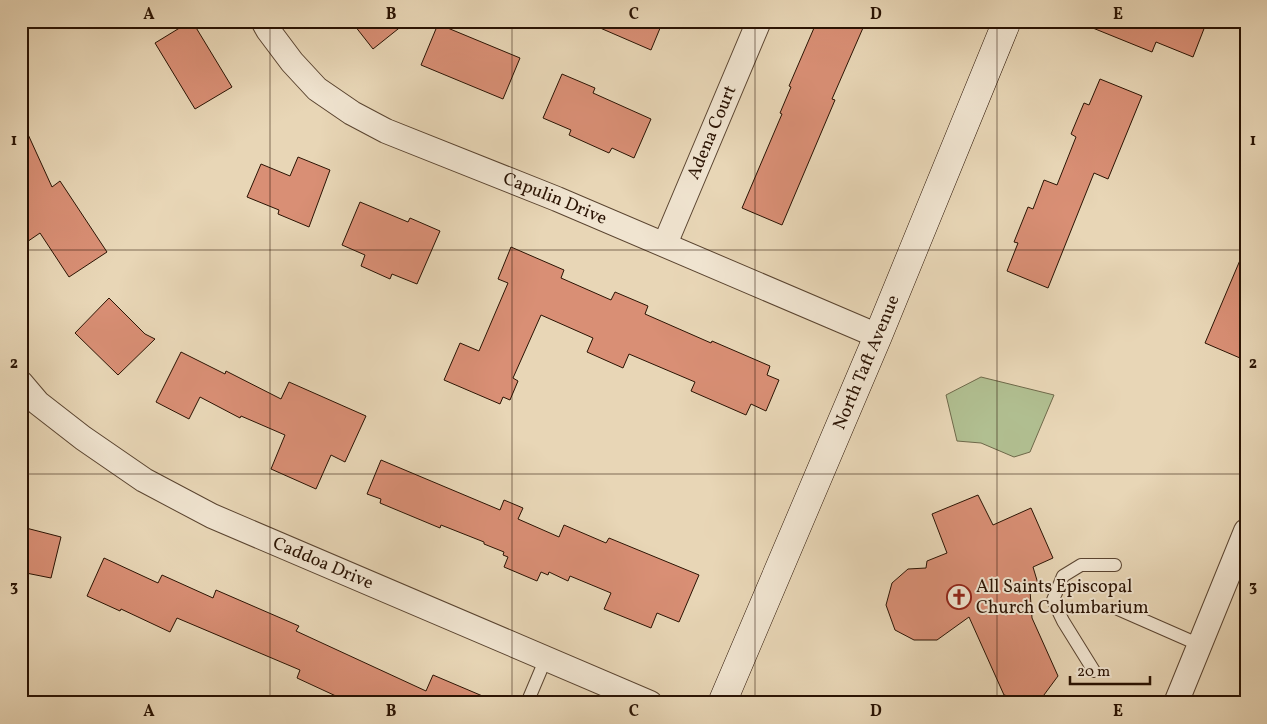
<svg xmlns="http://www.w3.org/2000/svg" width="1267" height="724" font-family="Vollkorn,serif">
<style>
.green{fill:#b1bf91;stroke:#6e694a}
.building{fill:#d98f75;stroke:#2a1303}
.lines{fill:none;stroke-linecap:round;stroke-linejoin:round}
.lane-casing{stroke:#5a4430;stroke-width:14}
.street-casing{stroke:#5a4430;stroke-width:26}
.secondary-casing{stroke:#2a1303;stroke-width:29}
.lane{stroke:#f0e4d0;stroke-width:12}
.street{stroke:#f0e4d0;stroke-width:24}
.secondary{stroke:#f0e4d0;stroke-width:28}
.grid{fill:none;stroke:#2a1303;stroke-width:1;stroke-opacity:0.55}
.labels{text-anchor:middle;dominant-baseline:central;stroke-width:4;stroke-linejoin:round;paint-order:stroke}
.street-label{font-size:18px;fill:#2a1303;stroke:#f0e4d0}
.poi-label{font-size:18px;fill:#2a1303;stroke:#f0e4d0;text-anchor:start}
.neatline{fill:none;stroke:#2a1303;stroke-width:2}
.grid-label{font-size:16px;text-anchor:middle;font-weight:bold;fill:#2a1303}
</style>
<rect width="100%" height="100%" fill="#e8d6b6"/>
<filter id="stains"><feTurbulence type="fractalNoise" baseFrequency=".004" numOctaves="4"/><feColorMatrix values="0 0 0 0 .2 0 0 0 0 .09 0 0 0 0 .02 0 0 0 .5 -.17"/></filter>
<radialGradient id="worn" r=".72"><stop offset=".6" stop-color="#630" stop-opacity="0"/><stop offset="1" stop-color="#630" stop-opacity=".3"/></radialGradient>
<path class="green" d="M981,377L1054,395L1030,452L1014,457L981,443L957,441L946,395Z"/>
<path class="building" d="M191,21H192L232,87L195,109L155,43Z
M351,21H408L373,49Z
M584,21H663L651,50Z
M817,21H866L832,99L835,100L782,225L742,208L782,114L780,113L791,87L789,86Z
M1078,21H1207L1193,57L1156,42L1152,52L1078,22Z
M438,24L520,58L503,99L421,65Z
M562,74L595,88L593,93L651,119L634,158L612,148L609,153L569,135L571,130L543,118Z
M1100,79L1142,96L1108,179L1094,173L1048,288L1007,271L1018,243L1014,242L1028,207L1033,209L1044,180L1057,185L1076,137L1071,134L1084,103L1089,105Z
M21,119L52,187L60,181L107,252L69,277L40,233L21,246Z
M298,157L330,170L309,227L278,214L279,210L247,197L261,164L290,176Z
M360,202L408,222L410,218L440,231L417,284L392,274L390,279L361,266L365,255L342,245Z
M1246,246V344L1240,358L1205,343Z
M511,247L564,270L561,278L611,300L615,292L648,306L645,314L711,343L712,341L770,366L767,375L779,380L766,411L751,404L746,415L691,391L695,382L629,354L623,368L587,352L593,338L541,315L513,378L518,381L510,400L503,397L500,404L444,380L460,343L479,351L508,283L498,279Z
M109,298L145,334L155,339L118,375L75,333Z
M181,352L225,374L226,371L281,399L289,382L366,416L345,462L331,455L316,489L271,469L285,435L241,416L240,418L200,397L189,419L156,402Z
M381,460L500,510L504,500L523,508L518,519L559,537L564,525L606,543L609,538L699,575L679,622L657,613L651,628L604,609L611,593L570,576L568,581L549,572L548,575L541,572L537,581L504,567L508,557L503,555L504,552L484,544V542L441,525L440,528L380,503L381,499L367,494Z
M978,495L993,525L1031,508L1053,558L1033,567L1039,587L1030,591L1032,618L1058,676L1038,703L1004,695L969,617L937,640H914L895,630L886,605L892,583L908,569L926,568L927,561L947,553L932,514Z
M26,528L61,537L51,578L21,572V542Z
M104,558L158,583L162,575L213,598L216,590L299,626L296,631L426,691L433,675L499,703H351L297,678L300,670L177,618L170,632L121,609L120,611L87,596Z"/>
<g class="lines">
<defs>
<path id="lane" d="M1118,609L1200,645
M1094,671L1063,621L1053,600L1063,576L1081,565H1115
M527,703L546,658"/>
<g id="street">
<path id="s1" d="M263,21L268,30L292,62L317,89L352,113L386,131L557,199L878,336"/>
<path id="s2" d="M665,244L759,21"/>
<path id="s3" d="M21,383L38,403L83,438L144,480L212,516L650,703"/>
<path d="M1176,703L1246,531"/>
</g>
<g id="secondary">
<path id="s4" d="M722,703L878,336L1007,21"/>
</g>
</defs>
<use href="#lane" class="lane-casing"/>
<use href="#street" class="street-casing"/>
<use href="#secondary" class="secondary-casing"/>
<use href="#lane" class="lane"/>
<use href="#street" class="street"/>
<use href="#secondary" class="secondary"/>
</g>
<path class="grid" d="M270,21V703M512,21V703M755,21V703M997,21V703M21,250H1246M21,474H1246"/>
<defs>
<symbol id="church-ring" viewBox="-11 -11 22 22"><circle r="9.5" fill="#f0e4d0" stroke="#8f2418" stroke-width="1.5"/><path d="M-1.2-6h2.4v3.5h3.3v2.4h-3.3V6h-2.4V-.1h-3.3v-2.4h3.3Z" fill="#8f2418"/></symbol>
</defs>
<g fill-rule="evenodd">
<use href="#church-ring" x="945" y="583" width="28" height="28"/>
</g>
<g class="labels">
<g class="street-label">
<text stroke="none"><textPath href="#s2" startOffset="121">Adena Court</textPath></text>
<text stroke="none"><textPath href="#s1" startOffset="350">Capulin Drive</textPath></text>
<text stroke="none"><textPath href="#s4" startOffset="370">North Taft Avenue</textPath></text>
<text stroke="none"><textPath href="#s3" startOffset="355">Caddoa Drive</textPath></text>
</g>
<g class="poi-label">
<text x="976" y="587">All Saints Episcopal<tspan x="976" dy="21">Church Columbarium</tspan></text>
</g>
</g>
<rect width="1267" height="724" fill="none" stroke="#e8d6b6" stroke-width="55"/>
<path d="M1070 676v8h80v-8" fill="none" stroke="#2a1303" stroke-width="2.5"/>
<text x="1077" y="676" font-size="15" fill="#2a1303" stroke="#f0e4d0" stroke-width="4" paint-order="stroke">20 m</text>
<rect x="28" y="28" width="1212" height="668" class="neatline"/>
<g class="grid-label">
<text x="149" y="19">A</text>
<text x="391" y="19">B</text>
<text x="634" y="19">C</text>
<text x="876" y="19">D</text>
<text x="1118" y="19">E</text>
<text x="14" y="145">1</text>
<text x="1253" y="145">1</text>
<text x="14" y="368">2</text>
<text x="1253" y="368">2</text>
<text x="14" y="591">3</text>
<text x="1253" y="591">3</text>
<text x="149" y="716">A</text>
<text x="391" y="716">B</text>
<text x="634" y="716">C</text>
<text x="876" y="716">D</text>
<text x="1118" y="716">E</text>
</g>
<rect width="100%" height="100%" filter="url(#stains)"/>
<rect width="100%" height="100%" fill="url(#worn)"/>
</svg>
